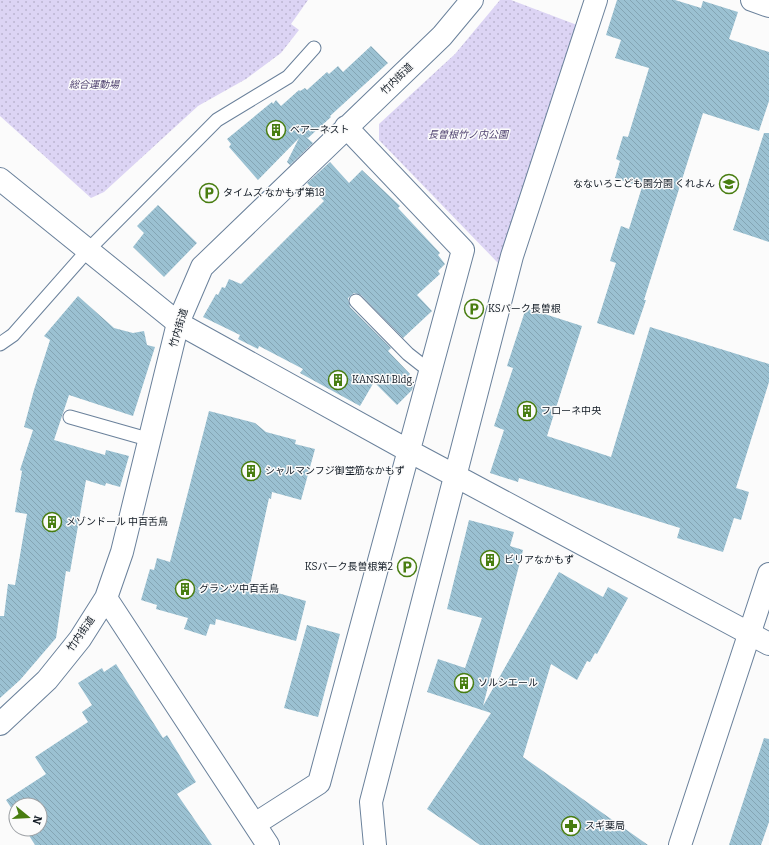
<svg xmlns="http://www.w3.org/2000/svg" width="769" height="845" font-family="Bitter,'Noto Sans JP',serif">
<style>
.park{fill:url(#park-dots)}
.building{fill:url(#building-back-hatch)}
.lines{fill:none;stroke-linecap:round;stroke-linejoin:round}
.service-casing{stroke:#6a819b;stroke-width:15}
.minor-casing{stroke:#6a819b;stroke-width:24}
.tertiary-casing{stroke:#6a819b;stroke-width:24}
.service{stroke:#fff;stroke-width:13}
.minor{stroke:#fff;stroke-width:22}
.tertiary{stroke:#fff;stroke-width:22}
.labels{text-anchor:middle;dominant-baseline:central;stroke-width:3;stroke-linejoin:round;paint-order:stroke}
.street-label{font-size:10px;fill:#101923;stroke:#fbfbfb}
.park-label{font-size:10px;font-style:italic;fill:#504270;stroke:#fbfbfb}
.poi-label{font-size:10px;fill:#101923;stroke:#fbfbfb;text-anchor:start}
</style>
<defs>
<pattern id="park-dots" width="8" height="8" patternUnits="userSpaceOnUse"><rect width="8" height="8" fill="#dcd4f4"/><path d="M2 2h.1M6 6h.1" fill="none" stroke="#bcb5d1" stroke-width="1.8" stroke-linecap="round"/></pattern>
<pattern id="building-back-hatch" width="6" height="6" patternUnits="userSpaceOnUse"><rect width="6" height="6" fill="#9bc1d2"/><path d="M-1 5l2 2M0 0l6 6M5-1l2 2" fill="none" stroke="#84a5b4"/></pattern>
</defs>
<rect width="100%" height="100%" fill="#fbfbfb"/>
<path class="park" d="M0,0H308L291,24L299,30L281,53L246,79L198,106L104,192L91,198L0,116Z
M500,0H511L577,25L498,263L379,140V124L455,54Z"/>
<path class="building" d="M617,0H675L701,8L703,1L738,12L729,39L769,52V101L759,131L703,113L644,300H646L634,335L597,323L616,263L610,261L621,226L629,229L642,187L615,178L620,161L616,159L623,136L628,137L649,68L615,58L621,40L606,35Z
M371,46L388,63L330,116L331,117L308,138L306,137L313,143L290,165L287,162L299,138L258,180L229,147L231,144L227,139L272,102L273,104L276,100L281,106L299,90L300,91L305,88L307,90L327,72L329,74L338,66L343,72Z
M764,133H769V242L733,230Z
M330,162L349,183L362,170L400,206L398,208L440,253L438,255L445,264L438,271L440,274L417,295L432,311L403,338L361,295L354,293L348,298L350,307L391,348L388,351L410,374L406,379L413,386L412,390L397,405L374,382L360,406L300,373L303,369L259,346L258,349L238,339L240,335L203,317L216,294L218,295L222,287L225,288L229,279L241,284L324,201L307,183Z
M158,205L197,243L164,277L133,247L144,233L137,226Z
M78,296L114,328L133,333L144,331L147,345L155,347L133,416L69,395L54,440L105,455L106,450L129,456L120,487L106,483L105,486L86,480L70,572L66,571L56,638L20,680L0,698V616H4L8,584L15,585L27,514L15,512L22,471L20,470L33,430L24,427L34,390L50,340L44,336Z
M526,308L582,326L547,436L611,457L650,327L769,364V382L736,488L749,492L741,520L734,518L723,552L677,538L680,528L519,478L518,482L490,473L504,430L494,426L513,368L507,366Z
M209,411L255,423L266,432L296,440L295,444L315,449L301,500L272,492L271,499L269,498L250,585L306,601L296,641L216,619L215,625L210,624L206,636L184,629L188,618L156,609L157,605L141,600L150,569L154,570L157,558L170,562Z
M469,520L514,532L510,546L523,550L483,706L559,572L603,597L608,587L628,598L597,654L595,653L590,662L587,661L577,680L551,664L523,757L648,845H480L427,809L491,713L427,692L438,659L465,668L482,618L447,609Z
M307,625L340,634L318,717L284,708Z
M116,664L163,738L167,735L196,782L177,794L212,845H35L25,829H40V805H16V815L6,800L46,774L35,757L88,722L82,712L92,705L78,683L102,668L104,672Z
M764,738L769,739V822L761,845H729Z"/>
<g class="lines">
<defs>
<path id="service" d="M356,301L408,354L431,372
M0,344L13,335L88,250L217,120L288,77L314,48
M70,417L151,440"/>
<path id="minor" d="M752,0L769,6
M0,179L178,323L409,451L769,644
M178,323L202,267L442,36L472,0
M255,824L319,783L463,250L346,127
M375,845L371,802L512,256L596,0"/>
<path id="tertiary" d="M106,598L268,845
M0,724L47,680L80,639L106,598L122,552L178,323
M680,845L769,574"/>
</defs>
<use href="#service" class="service-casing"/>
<use href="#minor" class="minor-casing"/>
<use href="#tertiary" class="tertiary-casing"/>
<use href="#service" class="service"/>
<use href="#minor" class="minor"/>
<use href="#tertiary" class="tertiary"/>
</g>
<defs>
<symbol id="building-ring" viewBox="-11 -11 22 22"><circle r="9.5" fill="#fbfbfb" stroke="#487d10" stroke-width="1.5"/><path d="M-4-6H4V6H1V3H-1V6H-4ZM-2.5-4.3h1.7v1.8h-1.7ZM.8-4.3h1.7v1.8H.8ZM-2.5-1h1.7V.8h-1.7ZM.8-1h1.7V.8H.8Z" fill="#487d10"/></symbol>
<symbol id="school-ring" viewBox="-11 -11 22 22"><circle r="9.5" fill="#fbfbfb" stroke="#487d10" stroke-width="1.5"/><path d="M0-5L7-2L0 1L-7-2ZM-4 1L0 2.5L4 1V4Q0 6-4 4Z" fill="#487d10"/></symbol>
<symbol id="parking-ring" viewBox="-11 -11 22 22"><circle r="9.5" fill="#fbfbfb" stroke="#487d10" stroke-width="1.5"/><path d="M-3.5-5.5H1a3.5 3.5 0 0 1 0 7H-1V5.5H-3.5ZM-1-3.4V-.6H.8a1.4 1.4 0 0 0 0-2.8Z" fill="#487d10"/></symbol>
<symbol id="pharmacy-ring" viewBox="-11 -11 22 22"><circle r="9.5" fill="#fbfbfb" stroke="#487d10" stroke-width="1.5"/><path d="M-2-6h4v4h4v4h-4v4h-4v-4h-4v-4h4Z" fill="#487d10"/></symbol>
</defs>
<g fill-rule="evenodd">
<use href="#building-ring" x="265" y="119" width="22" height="22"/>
<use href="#school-ring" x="718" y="173" width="22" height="22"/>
<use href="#parking-ring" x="198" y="182" width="22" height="22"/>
<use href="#parking-ring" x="463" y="298" width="22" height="22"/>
<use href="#building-ring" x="327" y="369" width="22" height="22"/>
<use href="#building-ring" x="516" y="400" width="22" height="22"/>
<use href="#building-ring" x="240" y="460" width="22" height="22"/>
<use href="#building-ring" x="41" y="511" width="22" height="22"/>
<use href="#building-ring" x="479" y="549" width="22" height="22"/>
<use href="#parking-ring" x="396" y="556" width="22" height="22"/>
<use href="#building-ring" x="174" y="578" width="22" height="22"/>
<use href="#building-ring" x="453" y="672" width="22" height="22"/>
<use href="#pharmacy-ring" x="560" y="815" width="22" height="22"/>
</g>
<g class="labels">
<g class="street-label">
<text transform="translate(397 79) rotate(-44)">竹内街道</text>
<text transform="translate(179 328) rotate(-73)">竹内街道</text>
<text transform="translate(81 634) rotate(-55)">竹内街道</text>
</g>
<g class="park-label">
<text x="94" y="85">総合運動場</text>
<text x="468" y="135">長曽根竹ノ内公園</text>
</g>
<g class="poi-label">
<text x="290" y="130">ベアーネスト</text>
<text x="715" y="184" text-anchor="end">なないろこども園分園 くれよん</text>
<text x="223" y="193">タイムズ なかもず第18</text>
<text x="488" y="309">KSパーク長曽根</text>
<text x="352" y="380">KANSAI Bldg.</text>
<text x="541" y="411">フローネ中央</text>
<text x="265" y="471">シャルマンフジ御堂筋なかもず</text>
<text x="66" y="522">メゾンドール 中百舌鳥</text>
<text x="504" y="560">ビリアなかもず</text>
<text x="393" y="567" text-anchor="end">KSパーク長曽根第2</text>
<text x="199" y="589">グランツ中百舌鳥</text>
<text x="478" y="683">ソルシエール</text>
<text x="585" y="826">スギ薬局</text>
</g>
</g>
<g transform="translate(28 817) rotate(108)"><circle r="19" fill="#fbfbfb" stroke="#9da1a5"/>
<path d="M0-3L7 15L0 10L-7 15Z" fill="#487d10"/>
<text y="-6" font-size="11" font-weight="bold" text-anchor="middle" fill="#101923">N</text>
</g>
</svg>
